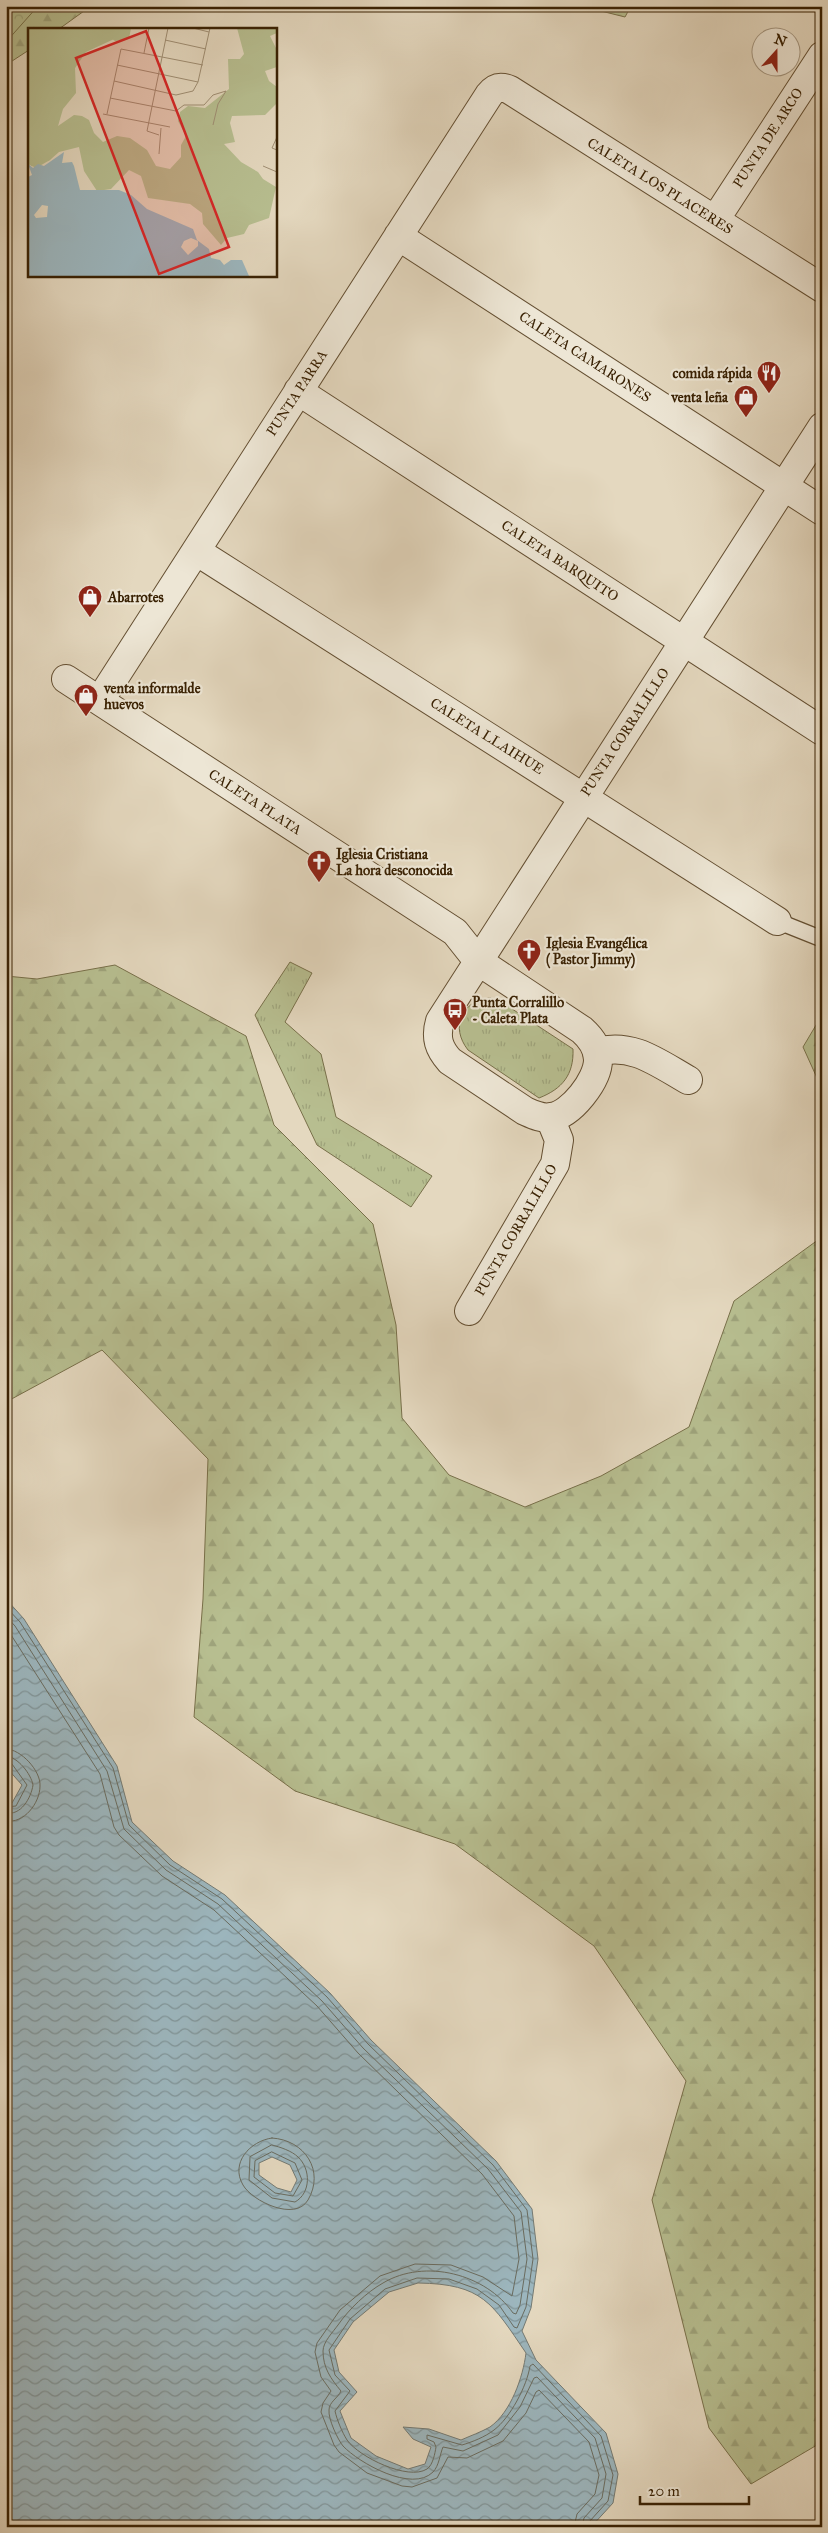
<svg xmlns="http://www.w3.org/2000/svg" width="828" height="2533" font-family="'IM FELL Great Primer',serif">
<style>
.grass{fill:url(#grass-tufts);stroke:#78704a}
.forest{fill:url(#forest-firs);stroke:#78704a}
.park{fill:url(#park-crowns);stroke:#78704a}
.water{fill:url(#water-waves);stroke:#747a73;fill-rule:evenodd}
.lines{fill:none;stroke-linecap:round;stroke-linejoin:round}
.shore{stroke:#6a6c60;stroke-width:1}
.service-casing{stroke:#644f32;stroke-width:18}
.minor-casing{stroke:#644f32;stroke-width:30}
.tertiary-casing{stroke:#644f32;stroke-width:30}
.service{stroke:#ede6d5;stroke-width:15}
.minor{stroke:#ede6d5;stroke-width:28}
.tertiary{stroke:#ede6d5;stroke-width:28}
.labels{text-anchor:middle;dominant-baseline:central;stroke-width:4.5;stroke-linejoin:round;paint-order:stroke}
.street-label{font-size:14px;fill:#392103;stroke:#ede6d5}
.poi-label{font-size:14px;font-weight:bold;fill:#392103;stroke:#ede6d5;text-anchor:start}
.inset-road{fill:none;stroke:#a08f74;stroke-width:1}
.view{fill:#d62828;fill-opacity:0.15;stroke:#d62828;stroke-width:2.5}
.inset-edge{fill:none;stroke:#392103;stroke-width:2.5}
</style>
<defs>
<pattern id="grass-tufts" width="24" height="20" patternUnits="userSpaceOnUse" patternTransform="scale(1.25)"><rect width="24" height="20" fill="#b7be90"/><path d="M3 7l-1-3M5 7V3M7 7l1-3M15 17l-1-3M17 17v-4M19 17l1-3" fill="none" stroke="#9ea37b"/></pattern>
<pattern id="forest-firs" width="22" height="20" patternUnits="userSpaceOnUse" patternTransform="scale(1.25)"><rect width="22" height="20" fill="#b7be90"/><path d="M5 1l3.5 6h-7zM16 11l3.5 6h-7z" fill="#9ea37b"/></pattern>
<pattern id="park-crowns" width="20" height="18" patternUnits="userSpaceOnUse" patternTransform="scale(1.25)"><rect width="20" height="18" fill="#b7be90"/><path d="M2 6a3 3 0 1 1 6 0M12 15a3 3 0 1 1 6 0" fill="none" stroke="#9ea37b"/></pattern>
<pattern id="water-waves" width="16" height="10" patternUnits="userSpaceOnUse" patternTransform="scale(1.25)"><rect width="16" height="10" fill="#9cb6be"/><path d="M0 5q4-4 8 0t8 0" fill="none" stroke="#809498"/></pattern>
</defs>
<rect width="100%" height="100%" fill="#e4d8bf"/>
<filter id="stains"><feTurbulence type="fractalNoise" baseFrequency=".004" numOctaves="4"/><feColorMatrix values="0 0 0 0 .2 0 0 0 0 .09 0 0 0 0 .02 0 0 0 .5 -.17"/></filter>
<radialGradient id="worn" r=".72"><stop offset=".6" stop-color="#630" stop-opacity="0"/><stop offset="1" stop-color="#630" stop-opacity=".3"/></radialGradient>
<path class="grass" d="M290,962L312,973L285,1022L321,1054L336,1117L432,1176L411,1207L317,1145L255,1015Z
M490,998L500,1001L573,1049C574,1075 562,1089 539,1098L468,1050C450,1027 461,1001 490,998Z"/>
<path class="forest" d="M6,6H91L59,29H29V50L6,65Z
M115,965L246,1036L274,1125L373,1224L396,1325L402,1418L449,1475L525,1507L601,1476L689,1427L734,1301L822,1237V2442L751,2484L709,2428L652,2200L686,2081L594,1946L455,1844L295,1791L194,1717L203,1599L208,1459L102,1350L6,1402V976L37,979Z
M822,1015V1089L803,1047Z"/>
<path class="park" d="M6,6H38L6,42Z
M581,6H631L625,17Z"/>
<path class="water" d="M6,1599L24,1619L117,1766L132,1822L173,1861L225,1895L330,1993L371,2040L496,2161L532,2209L538,2259L531,2308L522,2331L536,2360L606,2433L618,2474L613,2503L591,2527H6V1802L12,1803L22,1785L6,1767ZM272,2157L290,2165L297,2180L291,2192L277,2188L259,2175V2163ZM418,2283C483,2284 492,2303 526,2353C523,2377 511,2412 490,2427C481,2432 470,2436 461,2440L429,2429L403,2427L413,2439L431,2447L425,2464L408,2469L376,2456L351,2438L340,2411L357,2392L339,2372L334,2350L353,2322L389,2292Z"/>
<g class="lines">
<path class="shore" d="M6,1607L20,1622L113,1768L129,1825L170,1865L222,1899L327,1997L368,2044L493,2165L527,2210L533,2259L526,2307L517,2328L514,2327L499,2305L477,2289L449,2279L417,2278L385,2289L350,2319L329,2350L335,2375L350,2391L335,2411C337,2420 342,2432 347,2440C359,2457 408,2481 427,2469C433,2465 435,2453 436,2447L434,2442L427,2439V2435L462,2445C472,2442 485,2437 494,2430C510,2418 527,2386 530,2366L533,2364L601,2436L613,2475L608,2501L589,2522L588,2527
M6,1616L15,1626L107,1771L124,1829L166,1870L218,1904L322,2001L363,2048L488,2169L521,2212L527,2259L520,2305L516,2314L513,2313C486,2274 425,2258 383,2283C367,2292 349,2309 338,2325C333,2332 323,2342 323,2351C323,2368 331,2379 341,2391C338,2398 329,2402 329,2410C328,2419 338,2440 343,2446C359,2463 412,2493 433,2472C439,2466 440,2454 443,2447L463,2451L498,2435L520,2407L534,2378L537,2377L595,2438L606,2474L602,2498L584,2518L582,2527
M6,1627L100,1774L114,1827L119,1835L162,1876L214,1910L317,2006L358,2053L482,2174L514,2216L519,2259L512,2296L483,2277L451,2265L415,2264L380,2276L340,2310L317,2343L315,2352L321,2377L331,2391L323,2403L321,2412L334,2445L339,2452L367,2473L402,2486L412,2487L437,2478L448,2457L467,2458L503,2441L526,2413L536,2392L539,2390L589,2442L599,2475L595,2494L577,2514L574,2527
M6,1749C21,1749 41,1771 40,1786C40,1803 24,1824 6,1821
M6,1756C18,1757 31,1774 33,1785C31,1798 21,1816 6,1813
M6,1762L12,1764L27,1785L16,1806L6,1807
M272,2138C305,2140 325,2171 308,2200C295,2222 252,2201 243,2185C230,2163 250,2141 272,2138Z
M272,2145C280,2147 292,2151 298,2157C311,2169 311,2193 295,2202L272,2198L249,2180L250,2157Z
M272,2152L295,2163L302,2180L293,2196L275,2193L254,2177L255,2161Z"/>
<defs>
<path id="service" d="M777,921L822,939"/>
<path id="minor" d="M715,220L822,56
M398,236L822,511
M298,391L822,731
M196,551L777,921
M66,679L455,932L478,961
M100,700L489,95C495,87 501,86 510,90L822,288
M597,1052C632,1042 658,1063 688,1080
M469,1311L555,1164L559,1140L550,1118"/>
<path id="tertiary" d="M478,961L582,1030C591,1038 598,1047 598,1060C598,1080 571,1115 551,1117C542,1119 534,1115 525,1111L450,1061C439,1049 435,1038 440,1021L822,427"/>
</defs>
<use href="#service" class="service-casing"/>
<use href="#minor" class="minor-casing"/>
<use href="#tertiary" class="tertiary-casing"/>
<use href="#service" class="service"/>
<use href="#minor" class="minor"/>
<use href="#tertiary" class="tertiary"/>
</g>
<defs>
<symbol id="restaurant-pin" viewBox="-11 -11 22 30"><path d="M0 17L-7.5 6A9.5 9.5 0 1 1 7.5 6Z" fill="#8f2418" stroke="#ede6d5"/><path d="M-5-6h1v4h1v-4h1v4h1v-4h1v5L-1.5 .5V6h-2V.5L-5-1ZM5-6V6H3V1.5H1.5Q1.5-4 5-6Z" fill="#fff"/></symbol>
<symbol id="shop-pin" viewBox="-11 -11 22 30"><path d="M0 17L-7.5 6A9.5 9.5 0 1 1 7.5 6Z" fill="#8f2418" stroke="#ede6d5"/><path d="M-5-2.5h2.3a2.7 3.5 0 0 1 5.4 0H5L5.5 6h-11ZM-1.5-2.5h3a1.5 2.3 0 0 0-3 0Z" fill="#fff"/></symbol>
<symbol id="church-pin" viewBox="-11 -11 22 30"><path d="M0 17L-7.5 6A9.5 9.5 0 1 1 7.5 6Z" fill="#8f2418" stroke="#ede6d5"/><path d="M-1.2-6h2.4v3.5h3.3v2.4h-3.3V6h-2.4V-.1h-3.3v-2.4h3.3Z" fill="#fff"/></symbol>
<symbol id="bus-pin" viewBox="-11 -11 22 30"><path d="M0 17L-7.5 6A9.5 9.5 0 1 1 7.5 6Z" fill="#8f2418" stroke="#ede6d5"/><path d="M-5-6H5V4H4V6H2V4H-2V6H-4V4H-5ZM-3.5-4V0h7V-4ZM-3.5 1.2v1.5H-2V1.2ZM2 1.2v1.5H3.5V1.2Z" fill="#fff"/></symbol>
</defs>
<g fill-rule="evenodd">
<use href="#restaurant-pin" x="755" y="359" width="28" height="38"/>
<use href="#shop-pin" x="732" y="383" width="28" height="38"/>
<use href="#shop-pin" x="76" y="583" width="28" height="38"/>
<use href="#shop-pin" x="72" y="682" width="28" height="38"/>
<use href="#church-pin" x="305" y="848" width="28" height="38"/>
<use href="#church-pin" x="515" y="937" width="28" height="38"/>
<use href="#bus-pin" x="441" y="996" width="28" height="38"/>
</g>
<g class="labels">
<g class="street-label">
<text transform="translate(768 138) rotate(-57)">PUNTA DE ARCO</text>
<text transform="translate(660 186) rotate(32)">CALETA LOS PLACERES</text>
<text transform="translate(585 357) rotate(33)">CALETA CAMARONES</text>
<text transform="translate(297 393) rotate(-57)">PUNTA PARRA</text>
<text transform="translate(560 561) rotate(33)">CALETA BARQUITO</text>
<text transform="translate(625 732) rotate(-57)">PUNTA CORRALILLO</text>
<text transform="translate(487 736) rotate(32)">CALETA LLAIHUE</text>
<text transform="translate(255 802) rotate(33)">CALETA PLATA</text>
<text transform="translate(516 1230) rotate(-60)">PUNTA CORRALILLO</text>
</g>
<g class="poi-label">
<text x="752" y="373" text-anchor="end">comida rápida</text>
<text x="728" y="397" text-anchor="end">venta leña</text>
<text x="108" y="597">Abarrotes</text>
<text x="104" y="688">venta informalde<tspan x="104" dy="16">huevos</tspan></text>
<text x="336" y="854">Iglesia Cristiana<tspan x="336" dy="16">La hora desconocida</tspan></text>
<text x="546" y="943">Iglesia Evangélica<tspan x="546" dy="16">( Pastor Jimmy)</tspan></text>
<text x="472" y="1002">Punta Corralillo<tspan x="472" dy="16">- Caleta Plata</tspan></text>
</g>
</g>
<g transform="translate(28 28)">
<rect width="249" height="249" fill="#e4d8bf"/>
<path d="M28,0L97,6L58,24L47,40L48,65L35,81L30,98L46,87L54,88L61,92L66,105L75,114L89,108L102,110L119,122L128,138L142,141L153,129V117L158,108L150,93L152,84L160,78L177,80L201,61L200,31H212L216,26L209,0H249V5L242,8L249,22V39L237,43L241,53L249,59V75L237,87L204,88L202,95L207,114L196,116L213,134L230,144L235,151L248,159L241,190L221,197L216,206L199,210L193,217L175,196L174,185L162,176L120,170L113,148L101,142L83,161L69,163L56,143L51,119L31,124L22,132L3,138L0,62Z" fill="#b7be90"/>
<path d="M0,0H103L101,11L87,13L76,5L56,17L45,45L44,61L34,79L22,132L8,140L0,136Z" fill="#b7be90"/>
<path d="M36,124L34,135L44,134L46,138L52,162H91L103,167L119,181L165,201L169,212L181,221L183,230L192,232L196,237L203,232H214L221,248H0V149L4,147L0,136L5,140L10,136L16,138ZM14,177L20,178L19,189L8,190L6,187ZM163,210L170,213V218L160,227L153,219L156,213Z" fill="#9cb6be" fill-rule="evenodd"/>
<path class="inset-road" d="M165,0L181,4M137,12L178,21M116,25L121,0M89,37L170,54M86,53L148,67L165,63L170,54L182,0M82,70L148,83L156,77H176L185,67L198,63L190,76L185,97M75,86L142,99M79,86L93,21L175,37M131,107L119,103L140,0M249,109L244,120L249,122M131,126L133,100M235,138L249,144"/>
<path class="view" d="M118,3L201,219L131,246L48,30Z"/>
<rect width="249" height="249" class="inset-edge"/>
</g>
<rect width="828" height="2533" fill="none" stroke="#e4d8bf" stroke-width="25"/>
<rect x="8" y="8" width="813" height="2518" fill="none" stroke="#392103" stroke-width="2.5"/>
<rect x="12" y="12" width="803" height="2508" fill="none" stroke="#392103"/>
<g transform="translate(776 52) rotate(21)"><circle r="24" fill="#ede6d5" stroke="#a59781"/>
<path d="M0-4L9 19L0 12L-9 19Z" fill="#8f2418"/>
<text y="-8" font-size="14" font-weight="bold" text-anchor="middle" fill="#392103">N</text>
</g>
<path d="M640 2496v8h109v-8" fill="none" stroke="#392103" stroke-width="2.5"/>
<text x="648" y="2496" font-size="15" fill="#392103" stroke="#ede6d5" stroke-width="4" paint-order="stroke">20 m</text>
<rect width="100%" height="100%" filter="url(#stains)"/>
<rect width="100%" height="100%" fill="url(#worn)"/>
</svg>
